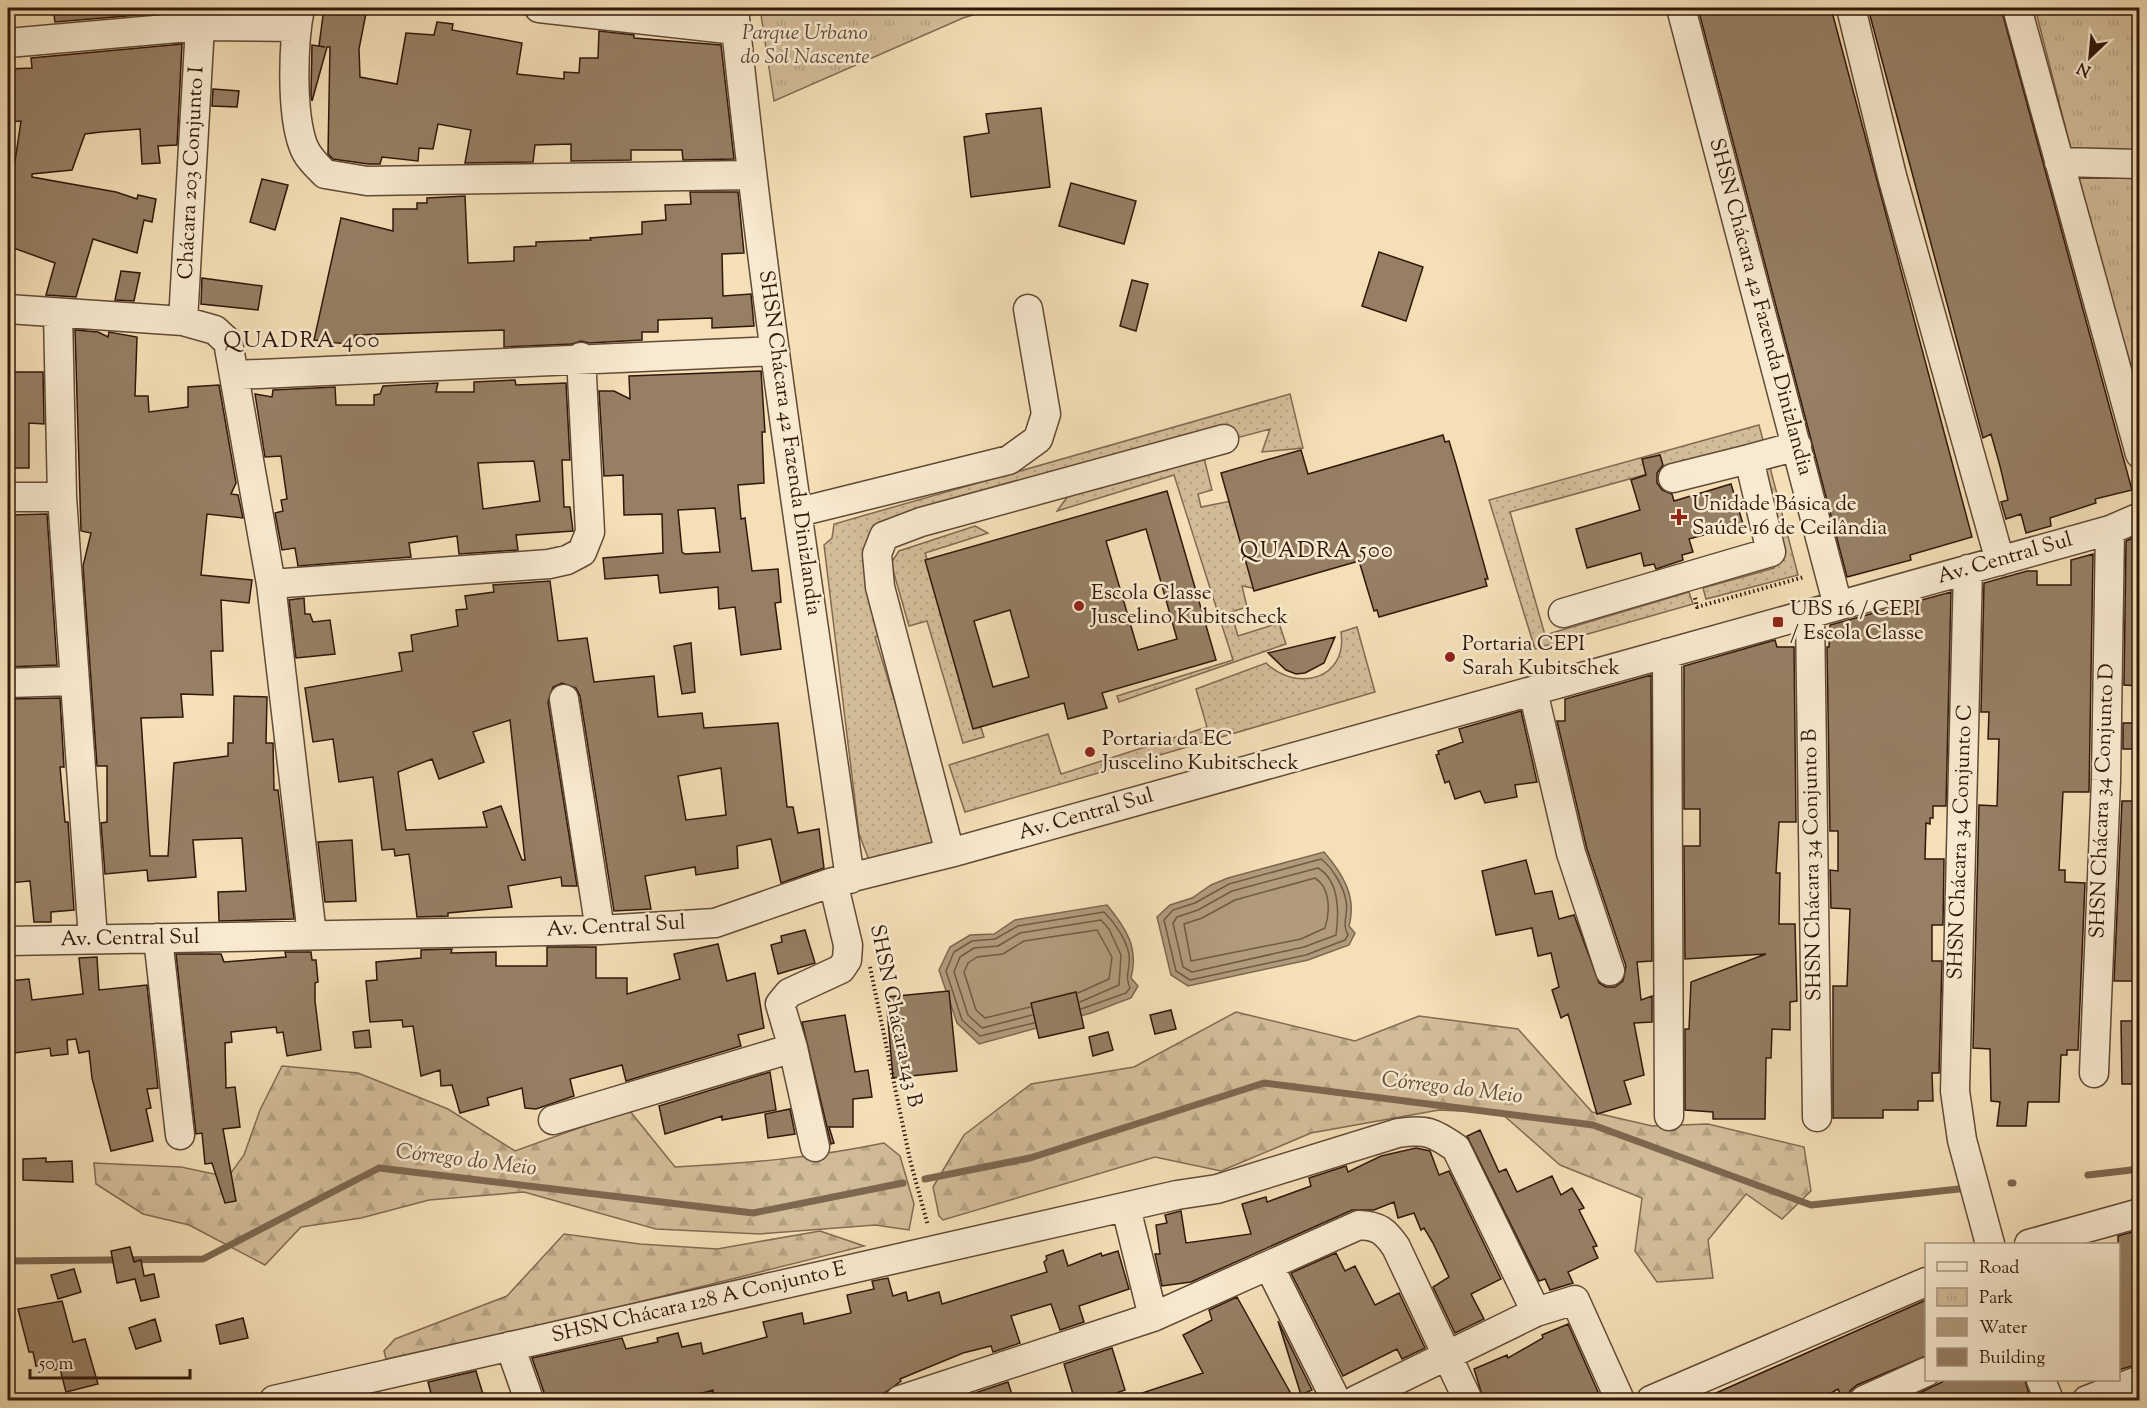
<svg xmlns="http://www.w3.org/2000/svg" width="2147" height="1408" font-family="'Sorts Mill Goudy',serif">
<style>
.grass{fill:url(#grass-dots);stroke:#826a52;stroke-width:1.5}
.forest{fill:url(#forest-firs);stroke:#826a52;stroke-width:1.5}
.park{fill:url(#park-tufts);stroke:#826a52;stroke-width:1.5}
.water{fill:#b19b7c;stroke:#7d674f;stroke-width:1.5}
.lines{fill:none;stroke-linecap:round;stroke-linejoin:round}
.shore{stroke:#705a44;stroke-width:1.5}
.stream{stroke:#7d674f;stroke-width:7}
.building{fill:#967f64;stroke:#30180b;stroke-width:1.5;fill-rule:evenodd}
.minor-casing{stroke:#614a36;stroke-width:31}
.path{stroke:#30180b;stroke-width:4;stroke-dasharray:1.5 3;stroke-linecap:butt}
.minor{stroke:#f8ead0;stroke-width:28}
.poi-dot{fill:#8f2418;stroke:#f8ead0;stroke-width:2}
.labels{text-anchor:middle;dominant-baseline:central;stroke-width:5;stroke-linejoin:round;paint-order:stroke}
.park-label{font-size:21px;font-style:italic;fill:#614a36;stroke:#f8ead0}
.street-label{font-size:21px;fill:#30180b;stroke:#f8ead0}
.poi-label{font-size:21px;fill:#30180b;stroke:#f8ead0;text-anchor:start}
.neighbourhood-label{font-size:22px;letter-spacing:1.5px;fill:#30180b;stroke:#f8ead0}
.water-label{font-size:22px;font-style:italic;fill:#644c38;stroke:#f8ead0}
</style>
<defs>
<pattern id="grass-dots" width="8" height="8" patternUnits="userSpaceOnUse" patternTransform="scale(1.5)"><rect width="8" height="8" fill="#d3bd99"/><path d="M2 2h.1M6 6h.1" fill="none" stroke="#b5a282" stroke-width="1.8" stroke-linecap="round"/></pattern>
<pattern id="forest-firs" width="22" height="20" patternUnits="userSpaceOnUse" patternTransform="scale(1.5)"><rect width="22" height="20" fill="#d3bd99"/><path d="M5 1l3.5 6h-7zM16 11l3.5 6h-7z" fill="#b5a282"/></pattern>
<pattern id="park-tufts" width="24" height="20" patternUnits="userSpaceOnUse" patternTransform="scale(1.5)"><rect width="24" height="20" fill="#d3bd99"/><path d="M3 7l-1-3M5 7V3M7 7l1-3M15 17l-1-3M17 17v-4M19 17l1-3" fill="none" stroke="#b5a282"/></pattern>
</defs>
<rect width="100%" height="100%" fill="#f4dfb6"/>
<filter id="stains"><feTurbulence type="fractalNoise" baseFrequency=".00333" numOctaves="4"/><feColorMatrix values="0 0 0 0 .2 0 0 0 0 .09 0 0 0 0 .02 0 0 0 .5 -.17"/></filter>
<radialGradient id="worn" r=".72"><stop offset=".6" stop-color="#630" stop-opacity="0"/><stop offset="1" stop-color="#630" stop-opacity=".3"/></radialGradient>
<path class="grass" d="M1290,394L1303,448L1262,452L1270,429L881,532L887,633L875,637L917,774L943,842L869,860L859,834L824,545L832,538L834,524Z
M1759,425L1798,575L1706,599L1703,588L1774,568L1780,556L1749,446L1510,512L1545,635L1689,592L1693,604L1535,649L1489,500Z
M1204,458L1212,490L1198,494L1201,507L1231,501L1258,589L1242,586L1247,607L1231,612L1238,636L1279,623L1286,644L1119,702L1117,696L1233,660L1174,475L1057,511L1068,496Z
M975,526L988,533L925,553L984,737L963,743L927,621L909,626L891,563L899,551Z
M1357,627L1375,692L965,812L949,765L1048,734L1061,774L1207,727L1196,689L1266,663C1297,693 1348,679 1341,632Z"/>
<path class="forest" d="M1236,1012L1355,1041L1419,1016L1518,1029L1592,1112L1652,1126L1708,1124L1804,1147L1811,1191L1782,1219L1746,1194L1708,1240L1713,1278L1657,1282L1635,1251L1642,1198L1560,1165L1501,1113L1439,1110L1311,1133L1221,1171L1155,1157L943,1220L939,1216L933,1187L964,1135L1031,1084L1134,1067Z
M282,1066L358,1073L448,1109L515,1151L629,1110L675,1167C750,1163 811,1158 884,1143L900,1156L914,1204L909,1230L875,1225L760,1234L656,1229L524,1192L429,1200L361,1218L301,1227L265,1265L189,1225L143,1214L96,1184L94,1163L181,1167L228,1177L244,1155L260,1110Z
M820,1231L864,1246L587,1315L386,1359L384,1351L395,1339L507,1296L564,1234L640,1244L717,1249Z"/>
<path class="park" d="M760,8H995L963,18L774,101Z
M2035,8H2139V416Z"/>
<path class="water" d="M1324,852C1343,874 1357,897 1349,926L1355,933L1349,945L1308,960L1188,986L1171,975L1157,917L1170,905L1192,898L1211,885L1228,878Z
M1107,905C1126,928 1139,948 1131,978L1138,986L1131,998L1091,1013L979,1044L957,1023L939,970L950,947L970,935L994,934L1015,920Z"/>
<g class="lines">
<path class="shore" d="M1321,859C1332,867 1344,887 1346,901C1349,914 1341,923 1348,935L1345,940L1306,955L1190,980L1176,971L1164,920L1173,910L1195,903L1229,884Z
M1318,868C1340,881 1339,913 1336,935L1304,947L1192,972L1183,967L1173,923L1177,917L1198,910L1232,891Z
M1315,878C1331,888 1330,913 1325,928L1301,939L1191,961L1184,924L1202,918L1235,900Z
M1030,1007L985,1018L976,1010L964,972L968,963L977,957L1003,954L1024,941L1097,930L1112,957L1109,979L1078,993
M1032,1015L982,1028L968,1015L954,972L960,957L974,948L998,946L1020,933L1101,920L1109,929L1121,955L1119,985L1080,1002
M1034,1023L980,1036L962,1020L946,971L954,952L972,941L995,939L1018,926L1104,912C1114,922 1127,940 1129,955C1131,967 1124,976 1130,988L1126,993L1081,1009"/>
<path class="stream" d="M2088,1175L2140,1169
M925,1179L1030,1158L1264,1083L1593,1125L1811,1205L1968,1188
M2011,1183H2013
M8,1261L203,1259L379,1168L753,1213L903,1183"/>
</g>
<path class="building" d="M53,8H283V10H199L55,22Z
M324,8H367L359,49L360,77L397,84L406,33L434,35L437,22L453,24L452,30L522,43L517,74L564,79V72L579,73L580,58H598L599,31L634,35V38L721,45L734,159L683,160L682,150H631V160L571,161V144L535,145L533,162L465,163L471,130L438,124L433,149L419,148L418,161L382,157L380,164H368L333,159L328,154L330,47H327L312,101L311,95L312,45L325,47L319,46Z
M1698,8H1831L1972,537L1910,555L1911,560L1847,577Z
M1868,8H1912L1913,13L1933,8H2001L2132,490L2095,499L2096,503L2050,518L2051,526L2026,533L2021,514L2006,519L2001,502L2008,500L2000,466L1991,434L1983,438Z
M182,44L177,145L158,146L160,163L142,164L140,129L101,132L85,134L72,170L32,174V177L116,192L137,199L138,195L156,199L152,222L144,220L137,253L93,239L76,297L46,295L55,263L8,246V180L12,181L21,121L8,122V69L32,68L31,58Z
M213,89L239,91L237,107L212,106Z
M1041,108L1050,187L971,197L964,137L989,133L986,114Z
M262,179L288,185L275,230L250,222Z
M1071,183L1136,201L1124,244L1059,226Z
M690,192H738L744,253L722,254L723,296L751,294L754,326L712,328V318L658,320V332H642V340L589,343L581,341L572,344L504,347V330L355,335L354,345L314,340L341,218L393,231V209H417V203H427V198L465,196L468,263L514,261V247L536,246V242L591,240L590,238L642,234V222L666,220L665,205L691,204Z
M1379,252L1423,267L1406,321L1362,306Z
M121,271L140,273L134,301L115,300Z
M202,278L262,286L258,310L201,304Z
M1132,280L1148,284L1136,331L1120,326Z
M75,330L98,332L108,337L109,332L137,337L135,396H148L149,412L188,407V387L219,385L236,483L231,494L238,495L243,518L207,514L201,575L252,580L249,603L221,600L223,651H211L213,695L181,694L183,717L141,718L150,856H168L174,763L228,756V743H233L234,696L267,697L266,743H273L274,790H278L294,919L219,921L218,892L246,891L242,838L193,840L196,877L148,881L147,870L105,874L101,823L107,822V766H97L83,566L91,533L81,531Z
M761,371L765,432H762L764,483L738,485L741,519L745,518L752,571L778,569L781,602L775,603L781,649L741,655L735,607L719,609L718,587L660,593L658,575L605,579L603,558L663,553L662,514L624,515L623,475L604,476L599,391H614L630,399L629,376ZM715,508L720,552L685,554L682,552L678,510Z
M8,372H43L44,424L29,423V468H8Z
M515,380L516,385L566,383L570,460H562L564,507H570L573,531L516,535L518,550L459,554L457,536L409,543L411,557L298,566L295,548L282,550L275,513L283,511L281,500L287,499L281,456L265,457L255,394L272,397L273,390L335,387L336,405H374V395L380,394L383,386L438,383L436,392H474V382ZM534,461L540,501L483,509L478,463Z
M1443,435L1445,442L1449,441L1456,464L1488,579H1485L1487,586L1379,617L1377,610L1374,611L1359,561L1254,591L1221,473L1301,450L1308,474Z
M1660,455L1663,465L1657,473V483L1662,490L1672,494L1674,501L1731,484L1743,524L1689,539L1693,552L1682,555L1683,560L1656,569L1654,564L1644,566L1641,553L1587,568L1576,529L1640,510L1631,480L1646,475L1642,459Z
M1167,491L1216,660L1102,693L1107,708L1068,719L1064,703L973,729L925,560ZM1146,529L1177,639L1138,650L1106,541ZM1010,610L1029,677L993,687L974,621Z
M47,514L57,665L8,667V515Z
M2139,535V686L2124,685L2126,541Z
M2093,554L2089,792H2063L2059,870H2065V882L2085,883L2078,1050H2067V1055H2061L2059,1102H2028L2026,1126H1997L2000,1102L1991,1101L1990,1049L1973,1048L1979,805L1997,806L1999,739H1988L1989,712H1981L1984,583L2027,571H2037V585H2071V560Z
M550,581L558,641L587,638L594,682L654,676L658,717L702,713L704,728L778,723L787,807H793L798,833L819,829L824,868L781,883L771,839L737,846L738,868L696,875L695,867L645,876L651,909L614,911L580,696L576,688L562,683L553,687L548,702L577,886H562L561,877L508,886L512,907L448,913V916L417,917L409,854L395,856L394,849L382,850L373,777L339,782L333,739L313,742L305,688L402,671L399,653L413,651L411,635L458,626L456,610L467,609L465,596L494,592L493,585ZM510,720L525,860H522L501,806L483,812L487,827L406,830L398,772L432,759L439,779L484,762L473,732ZM721,768L726,815L686,820L678,776Z
M1951,592L1946,806H1933V818H1930V824L1926,823L1925,859H1944L1943,925H1932V961H1942L1939,1073H1932L1933,1101H1918V1110H1883V1118H1833V986H1847L1850,909L1831,908L1830,870L1838,871V831H1830L1827,647H1829L1830,625Z
M304,598L305,614H310L313,622L330,620L335,654L296,658L289,600Z
M1335,637L1324,663L1305,673L1296,674L1286,670L1268,653Z
M1775,640L1777,647H1794L1796,822H1779L1776,873H1780L1779,924H1795L1797,1001L1790,1002V1030L1772,1029L1771,1058H1766L1765,1119H1713V1112L1685,1110V1029H1689L1691,982L1766,954L1685,959L1684,846H1700V809H1684V666Z
M691,643L695,692L682,694L674,646Z
M1651,675L1652,961L1637,962L1641,1000L1652,996V1022L1634,1023L1644,1075L1624,1081L1631,1104L1597,1114L1568,1014L1561,1018L1552,990L1559,987L1551,953L1538,956L1532,928L1496,935L1482,871L1526,860L1535,894L1552,891L1559,919L1574,915L1599,983L1606,987H1615L1623,981L1626,966L1587,849L1557,721H1565V699Z
M60,698L64,767H60L65,822H68L74,910L51,912V922H34L30,881L8,883V699Z
M1521,711L1537,782L1515,785L1517,797L1485,803L1480,791L1455,799L1449,781L1445,783L1436,755L1439,754L1438,751L1463,742L1459,729Z
M2123,723H2139V749H2123Z
M2122,801H2139V981H2114Z
M352,840L356,901L325,902L318,842Z
M805,930L815,963L778,974L771,945L782,942L781,936Z
M718,944L727,981L755,973L764,1028L738,1035L741,1046L626,1081L622,1065L570,1079L574,1096L536,1109L525,1108L522,1088L487,1098L489,1105L460,1113L452,1085L441,1086L440,1070L421,1076L413,1026L403,1027L402,1020L370,1022L366,981L377,980L376,962L421,958V950L452,949L451,953L496,952V966H547V947H596V978H627V994L680,979L674,954Z
M285,952H311L312,960H316L318,982L315,983V1001L321,1050L287,1056L283,1032L277,1033L276,1027L231,1032L232,1042L225,1043L226,1088L235,1087L240,1127L223,1129L236,1201L225,1203L212,1163L205,1164L202,1133L196,1134L176,954H221L224,962L286,957Z
M97,957L99,990L147,985L158,1088L147,1089L151,1108L146,1109L153,1141L111,1151L92,1078L89,1051L79,1053L76,1039L67,1040L68,1054L51,1056L50,1048L8,1054V981L29,979L32,1000L83,994L79,958Z
M949,991L957,1071L893,1078L886,997Z
M1076,992L1084,1028L1039,1038L1031,1003Z
M1171,1010L1176,1029L1155,1034L1150,1015Z
M845,1015L855,1072L868,1070L872,1097L853,1099V1127H829L834,1143L831,1144L802,1022Z
M2121,1021H2139L2138,1084H2122Z
M369,1030L371,1047L355,1048L353,1032Z
M1108,1032L1113,1050L1093,1056L1089,1037Z
M770,1072L776,1110L722,1120V1116L665,1134L659,1106Z
M790,1109L795,1134L768,1138L765,1114Z
M1480,1130L1499,1172L1506,1169L1517,1192L1552,1176L1561,1195L1572,1188L1584,1208L1579,1210L1597,1246L1593,1247L1598,1258L1568,1272L1573,1283L1550,1290L1545,1279L1539,1281L1467,1136Z
M1416,1148L1430,1151L1439,1175L1449,1171L1501,1279L1471,1294L1484,1319L1455,1333L1433,1287L1449,1277L1433,1243L1424,1228L1421,1230L1414,1213L1398,1218L1394,1202L1374,1210H1352L1191,1282L1162,1286L1155,1254H1160L1156,1225L1167,1223L1165,1215L1181,1211L1186,1243L1251,1234L1242,1204L1266,1197L1267,1202L1311,1186L1309,1178L1346,1166L1348,1172L1381,1156Z
M46,1158V1162L72,1161L73,1182L23,1180V1159Z
M2139,1230V1364L2118,1370V1236Z
M130,1247L134,1262L141,1260L144,1276L154,1274L159,1297L141,1301L135,1279L117,1283L111,1251Z
M1063,1250L1068,1266L1101,1253L1102,1256L1118,1251L1129,1289L1079,1306L1084,1322L1060,1330L1051,1304L1011,1316L1020,1343L993,1352L991,1346L963,1353L900,1379L901,1381L886,1392L873,1398L872,1396L852,1401H713V1390L674,1401H547L532,1358L622,1338L626,1349L658,1342L657,1338L678,1333L682,1347L701,1343L703,1354L767,1337L763,1322L802,1313L804,1324L851,1313L847,1295L874,1289L872,1281L888,1278L893,1296L906,1292L908,1301L939,1292L942,1304L1047,1272L1044,1262L1047,1259L1046,1256Z
M1336,1253L1345,1271L1355,1266L1375,1305L1399,1293L1425,1348L1402,1359L1397,1349L1343,1376L1291,1273Z
M74,1269L81,1292L58,1299L51,1275Z
M1237,1297L1295,1401H1130V1397L1203,1373L1183,1335L1212,1320L1209,1310Z
M1926,1300V1356L1857,1385L1850,1391L1848,1401H1844L1838,1389L1817,1401H1698Z
M62,1301L73,1342L85,1339L98,1384L66,1392L60,1369L53,1370L51,1363L36,1366L33,1352H29L18,1309Z
M243,1318L248,1338L220,1344L216,1325Z
M155,1319L161,1341L136,1349L129,1328Z
M1278,1321L1312,1390L1301,1395Z
M1568,1324L1602,1401H1484L1474,1369L1507,1355L1508,1358L1543,1338L1542,1335Z
M1112,1348L1125,1390L1094,1401H1075L1064,1364Z
M476,1371L485,1401H433L428,1382Z
M1946,1380H2025L2031,1401H1903Z
M1008,1382L1014,1401H957V1399Z"/>
<g class="lines">
<defs>
<path id="minor" d="M300,8C293,42 291,112 303,145C307,157 317,166 325,174L367,181L752,175
M539,8L736,30
M734,8C763,299 809,589 850,879
M1681,8L1838,606
M1851,8L1892,176L2000,561
M2017,8L2140,454
M8,43L200,26L296,27
M2059,162L2140,164
M8,309L183,321L215,330L228,342L271,584L312,935
M58,314L62,497L93,939
M183,321L200,26
M235,375L775,351
M1673,478L1749,459
M8,497H62
M799,512L1009,460L1038,439L1046,414L1028,309
M1968,569L1955,1091L1962,1140L1990,1244
M271,584L549,564L567,560L582,552L590,532L581,357
M1563,613L1771,552L1749,459L1797,446
M1810,613L1817,1117
M1667,653L1669,1116
M8,683L73,681
M1533,691L1571,853L1610,971
M564,699L600,930
M950,853L880,587L877,554L884,536L921,522L1224,439
M158,938L180,1135
M8,941L600,930L715,923L833,882L950,853L2110,530L2140,517
M2094,1073L2106,780L2110,530
M553,1120L793,1048
M815,1147L793,1048L780,1004L789,993L841,969L847,960L848,945L833,882
M1126,1208L1153,1317
M2029,1244L2140,1213
M1269,1266L1336,1400
M510,1346L529,1400
M2041,1380L2049,1400
M274,1400L1177,1195L1217,1189L1398,1133C1426,1129 1433,1132 1456,1148L1536,1312
M900,1400L1153,1317L1359,1225C1379,1226 1385,1231 1396,1247L1468,1400
M1356,1400L1536,1312L1575,1300L1620,1400
M1651,1400L1926,1282
M1864,1400L1926,1372
M2087,1400L2140,1380"/>
</defs>
<use href="#minor" class="minor-casing"/>
<path class="path" d="M1695,598L1697,607L1804,577
M870,967L910,1160L928,1226"/>
<use href="#minor" class="minor"/>
</g>
<g class="poi-dot">
<path d="M1676 508h6v6h6v6h-6v6h-6v-6h-6v-6h6z"/>
<circle cx="1079" cy="606" r="6"/>
<rect x="1772" y="616" width="12" height="12" rx="3"/>
<circle cx="1450" cy="657" r="6"/>
<circle cx="1090" cy="752" r="6"/>
</g>
<g class="labels">
<g class="park-label">
<text x="805" y="34">Parque Urbano<tspan x="805" dy="24">do Sol Nascente</tspan></text>
</g>
<g class="street-label">
<text transform="translate(192 173) rotate(-87)">Chácara 203 Conjunto I</text>
<text transform="translate(1760 307) rotate(75)">SHSN Chácara 42 Fazenda Dinizlandia</text>
<text transform="translate(789 443) rotate(82)">SHSN Chácara 42 Fazenda Dinizlandia</text>
<text transform="translate(2005 559) rotate(-16)">Av. Central Sul</text>
<text transform="translate(2103 801) rotate(-88)">SHSN Chácara 34 Conjunto D</text>
<text transform="translate(1086 815) rotate(-16)">Av. Central Sul</text>
<text transform="translate(1961 842) rotate(-88)">SHSN Chácara 34 Conjunto C</text>
<text transform="translate(1813 865) rotate(-91)">SHSN Chácara 34 Conjunto B</text>
<text transform="translate(616 927) rotate(-3)">Av. Central Sul</text>
<text transform="translate(130 939) rotate(-1)">Av. Central Sul</text>
<text transform="translate(895 1016) rotate(78)">SHSN Chácara 143 B</text>
<text transform="translate(699 1303) rotate(-13)">SHSN Chácara 128 A Conjunto E</text>
</g>
<g class="poi-label">
<text x="1692" y="505">Unidade Básica de<tspan x="1692" dy="24">Saúde 16 de Ceilândia</tspan></text>
<text x="1091" y="594">Escola Classe<tspan x="1091" dy="24">Juscelino Kubitscheck</tspan></text>
<text x="1790" y="610">UBS 16 / CEPI<tspan x="1790" dy="24">/ Escola Classe</tspan></text>
<text x="1462" y="645">Portaria CEPI<tspan x="1462" dy="24">Sarah Kubitschek</tspan></text>
<text x="1102" y="740">Portaria da EC<tspan x="1102" dy="24">Juscelino Kubitscheck</tspan></text>
</g>
<g class="neighbourhood-label">
<text x="302" y="342">QUADRA 400</text>
<text x="1317" y="552">QUADRA 500</text>
</g>
<g class="water-label">
<text transform="translate(1452 1089) rotate(7)">Córrego do Meio</text>
<text transform="translate(466 1161) rotate(7)">Córrego do Meio</text>
</g>
</g>
<rect width="2147" height="1408" fill="none" stroke="#f4dfb6" stroke-width="30"/>
<rect x="9" y="9" width="2129" height="1390" fill="none" stroke="#30180b" stroke-width="3"/>
<rect x="15" y="15" width="2117" height="1378" fill="none" stroke="#30180b" stroke-width="1.5"/>
<rect x="1925" y="1243" width="195" height="138" fill="#f8ead0" stroke="#a89681" stroke-width="1.5"/>
<rect x="1937" y="1262" width="30" height="9" fill="#f8ead0" stroke="#a89681" stroke-width="1.5"/>
<text x="1979" y="1273" font-size="18" fill="#30180b">Road</text>
<rect x="1937" y="1288" width="30" height="18" fill="url(#park-tufts)" stroke="#a89681" stroke-width="1.5"/>
<text x="1979" y="1303" font-size="18" fill="#30180b">Park</text>
<rect x="1937" y="1318" width="30" height="18" fill="#b19b7c" stroke="#a89681" stroke-width="1.5"/>
<text x="1979" y="1333" font-size="18" fill="#30180b">Water</text>
<rect x="1937" y="1348" width="30" height="18" fill="#967f64" stroke="#a89681" stroke-width="1.5"/>
<text x="1979" y="1363" font-size="18" fill="#30180b">Building</text>
<g transform="translate(2090 57) rotate(206)" stroke="#f8ead0" stroke-width="4.5" paint-order="stroke">
<path d="M0-4.5L10 22L0 15L-10 22Z" fill="#30180b"/>
<text y="-9" font-size="16" font-weight="bold" text-anchor="middle" fill="#30180b">N</text>
</g>
<path d="M30 1369v9h160v-9" fill="none" stroke="#30180b" stroke-width="3"/>
<text x="39" y="1369" font-size="18" fill="#30180b" stroke="#f8ead0" stroke-width="4.5" paint-order="stroke">50 m</text>
<rect width="100%" height="100%" filter="url(#stains)"/>
<rect width="100%" height="100%" fill="url(#worn)"/>
</svg>
